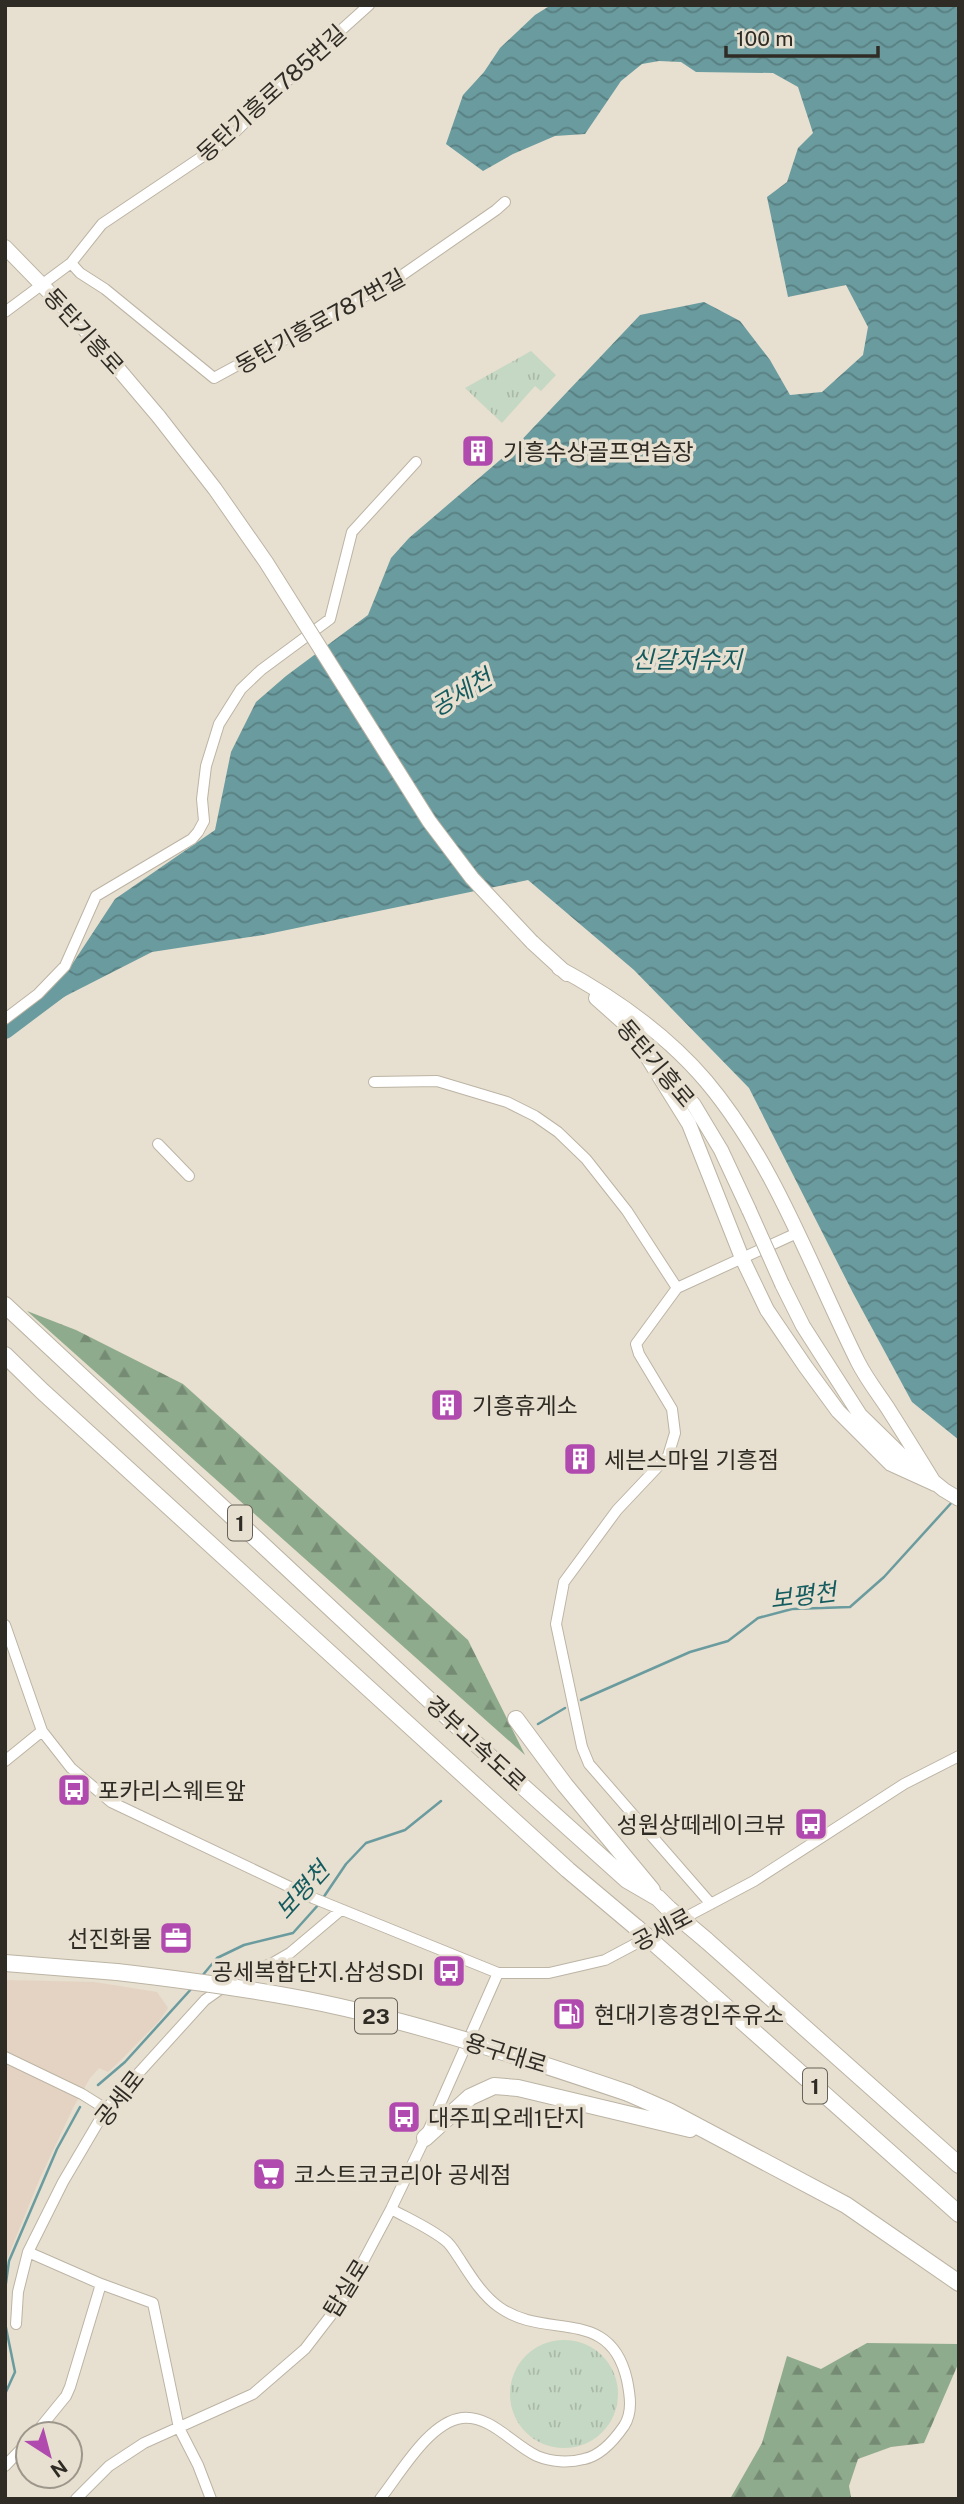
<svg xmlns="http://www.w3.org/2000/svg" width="964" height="2504" font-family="'Public Sans','Noto Sans KR',sans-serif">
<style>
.industrial{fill:#e4d3c2}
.grass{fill:url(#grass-tufts)}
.forest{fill:url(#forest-firs)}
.water{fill:url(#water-waves)}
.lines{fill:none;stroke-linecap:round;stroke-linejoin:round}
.stream{stroke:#6a9b9f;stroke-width:2.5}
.river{stroke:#6a9b9f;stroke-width:18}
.minor-casing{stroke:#bcb4a4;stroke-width:12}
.major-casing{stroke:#bcb4a4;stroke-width:16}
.highway-casing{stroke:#bcb4a4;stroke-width:18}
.minor{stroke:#fff;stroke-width:10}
.major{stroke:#fff;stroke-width:14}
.highway{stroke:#fff;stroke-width:16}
.major-bridge-casing{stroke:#bcb4a4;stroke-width:16;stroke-linecap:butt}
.highway-bridge-casing{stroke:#bcb4a4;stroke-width:18;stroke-linecap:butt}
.major-bridge{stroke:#fff;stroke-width:14}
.highway-bridge{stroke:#fff;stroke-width:16}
.labels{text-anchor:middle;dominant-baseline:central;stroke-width:7;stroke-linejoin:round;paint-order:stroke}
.shield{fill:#e7dfcf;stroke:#666259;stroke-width:2}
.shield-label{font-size:21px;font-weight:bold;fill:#2f2c26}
.street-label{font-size:23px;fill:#2f2c26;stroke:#e7dfcf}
.poi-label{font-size:23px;fill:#2f2c26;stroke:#e7dfcf;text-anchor:start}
.water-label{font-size:24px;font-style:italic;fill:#145b5f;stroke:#e7dfcf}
</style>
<defs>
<pattern id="grass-tufts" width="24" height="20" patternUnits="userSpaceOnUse" patternTransform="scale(1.75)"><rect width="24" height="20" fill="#c5d8c3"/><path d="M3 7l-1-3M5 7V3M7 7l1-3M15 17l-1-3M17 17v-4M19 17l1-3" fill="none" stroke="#aabaa7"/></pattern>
<pattern id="forest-firs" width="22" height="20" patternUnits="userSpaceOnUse" patternTransform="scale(1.75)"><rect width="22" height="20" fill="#8fab8d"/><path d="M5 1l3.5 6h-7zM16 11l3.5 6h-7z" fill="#758b73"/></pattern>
<pattern id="water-waves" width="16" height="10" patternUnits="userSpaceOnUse" patternTransform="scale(1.75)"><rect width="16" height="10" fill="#6a9b9f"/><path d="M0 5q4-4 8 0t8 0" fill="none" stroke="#587f81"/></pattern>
</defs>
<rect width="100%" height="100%" fill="#e7dfcf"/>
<path class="industrial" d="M5,1980L94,1982L157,1992L168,2008L159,2021L120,2061L108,2072L99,2068L90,2078L73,2108L40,2178L5,2264Z"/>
<path class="grass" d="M531,351L556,375L541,391L535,386L502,423L465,388Z
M510 2394a54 54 0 1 1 108 0a54 54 0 1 1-108 0Z"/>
<path class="forest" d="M27,1311L76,1330L183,1384L468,1640L525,1755Z
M867,2343L959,2344V2362L924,2443L891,2447L858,2459L849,2486L851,2497L857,2499H730L762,2443L787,2356L821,2369Z"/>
<path class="water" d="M551,5H959V1440L912,1402L853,1293L749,1088L634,970L528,880L263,935L152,952L44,1007L115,899L215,830L231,752L256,702L286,676L368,615L391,558L409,538L514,448L640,315L704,302L740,321L770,360L790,395L822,392L863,355L868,327L846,285L788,297L767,197L787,182L798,148L813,133L798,87L773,73L696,72L681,62L659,61L642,64L621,81L585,134L555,136L513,154L483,171L446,144L463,95L484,72L500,48L535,15Z"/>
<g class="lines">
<path class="stream" d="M581,1700L690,1652L728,1641L758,1618L792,1609L850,1607L884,1577L953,1501
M538,1724L565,1708
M323,1898L346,1864L366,1843L405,1830L441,1801
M202,1976L217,1958L244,1945L293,1933L319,1904
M98,2085L125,2062L193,1987
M5,2290L9,2261L57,2149L80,2107
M5,2323L15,2372L5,2394"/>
<path class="river" d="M5,1030L69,982"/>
<defs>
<path id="minor" d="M71,263L80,273L105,289L214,378L398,278L496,210L505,202
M5,312L71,263L102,224L227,140L319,50L369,5
M5,1019L38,994L65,966L96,896L192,839L198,832L204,821L202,799L206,766L219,724L241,689L261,670L330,619L352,532L416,462
M374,1082L437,1081L507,1102L535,1116L558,1132L586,1159L627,1211L677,1288L636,1344L639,1354L672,1409L675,1433L668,1456L617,1510L564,1582L556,1624L582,1747L589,1764L711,1904
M158,1144L189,1176
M677,1288L797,1233
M5,1625L42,1731L71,1768L111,1802L313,1898L498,1973H549L605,1960L754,1881L904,1784L959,1756
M5,1761L42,1731
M5,2057L82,2094L106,2109
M28,2252L101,2284L153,2303L179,2428L198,2465L211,2499
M16,2324L18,2292L28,2252L63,2182L106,2109L205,2000L240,1975L271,1964L290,1953L341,1910
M35,2434L66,2396L70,2387L101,2284
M5,2466L28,2442
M76,2499L109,2466L144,2443L253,2394L305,2349L342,2301L391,2209L425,2138L498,1973
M380,2499C400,2474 429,2422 462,2418C491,2415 513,2445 537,2456C551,2462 569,2463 584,2459C600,2456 615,2439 624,2426C633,2412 630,2395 627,2380C610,2305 546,2341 499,2307C482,2295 470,2275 459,2258C455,2252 451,2245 446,2241C430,2228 409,2219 391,2209"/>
<path id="major" d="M5,247L82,326L159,417
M532,942L567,974
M559,968C613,997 666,1034 706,1081C775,1163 811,1268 858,1362C866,1378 877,1392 887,1407C903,1432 919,1458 935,1484
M596,998L633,1031
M628,1026L689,1124L742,1258L767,1310L805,1366L838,1411L891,1464L935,1484
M664,1069L694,1105L721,1150L749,1210
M782,1284L803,1326L860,1415L902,1456L944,1490L959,1499"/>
<path id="highway" d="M5,1305L500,1766L627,1880L658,1898L669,1909
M5,1355L42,1391L568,1870L637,1928
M516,1719L565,1785L652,1890
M706,1940L959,2165
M671,1958L959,2214
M5,1963L117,1972
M628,2093L669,2111L846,2205L959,2283
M425,2138L470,2097L494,2086L518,2088L690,2129"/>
</defs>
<use href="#minor" class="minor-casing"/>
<use href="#major" class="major-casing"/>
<use href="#highway" class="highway-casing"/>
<use href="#minor" class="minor"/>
<use href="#major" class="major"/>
<use href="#highway" class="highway"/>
<defs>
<path id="major-bridge" d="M159,417L215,489L266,562L429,821L472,878L532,942
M749,1210L782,1284"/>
<path id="highway-bridge" d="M669,1909L706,1940
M637,1928L671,1958
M117,1972C186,1980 254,1989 322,2003C426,2025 527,2059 628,2093"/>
</defs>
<use href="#major-bridge" class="major-bridge-casing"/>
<use href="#highway-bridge" class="highway-bridge-casing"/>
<use href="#major-bridge" class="major-bridge"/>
<use href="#highway-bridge" class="highway-bridge"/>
</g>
<defs>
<symbol id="building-square" viewBox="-11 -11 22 22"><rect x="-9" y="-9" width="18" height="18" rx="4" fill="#b04aae" stroke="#e7dfcf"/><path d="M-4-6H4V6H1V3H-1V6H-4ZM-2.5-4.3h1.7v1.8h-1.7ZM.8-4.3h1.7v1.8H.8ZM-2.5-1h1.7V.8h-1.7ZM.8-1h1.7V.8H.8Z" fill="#fff"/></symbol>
<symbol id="bus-square" viewBox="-11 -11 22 22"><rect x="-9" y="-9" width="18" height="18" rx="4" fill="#b04aae" stroke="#e7dfcf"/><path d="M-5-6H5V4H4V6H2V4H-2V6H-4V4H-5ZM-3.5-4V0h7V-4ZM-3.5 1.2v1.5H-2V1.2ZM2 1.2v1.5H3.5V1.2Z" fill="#fff"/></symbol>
<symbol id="office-square" viewBox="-11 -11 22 22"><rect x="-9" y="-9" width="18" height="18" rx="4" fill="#b04aae" stroke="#e7dfcf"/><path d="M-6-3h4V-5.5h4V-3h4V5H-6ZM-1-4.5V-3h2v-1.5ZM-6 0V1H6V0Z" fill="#fff"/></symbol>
<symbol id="fuel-square" viewBox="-11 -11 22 22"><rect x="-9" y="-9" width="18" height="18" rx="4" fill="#b04aae" stroke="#e7dfcf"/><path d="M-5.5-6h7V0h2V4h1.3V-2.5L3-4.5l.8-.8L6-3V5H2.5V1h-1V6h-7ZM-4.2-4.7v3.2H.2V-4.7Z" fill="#fff"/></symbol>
<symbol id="supermarket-square" viewBox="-11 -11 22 22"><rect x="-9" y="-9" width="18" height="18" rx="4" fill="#b04aae" stroke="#e7dfcf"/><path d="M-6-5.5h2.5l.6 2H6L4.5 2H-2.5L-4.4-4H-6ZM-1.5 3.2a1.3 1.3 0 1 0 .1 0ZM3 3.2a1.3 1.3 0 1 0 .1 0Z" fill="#fff"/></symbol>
</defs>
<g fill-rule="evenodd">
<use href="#building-square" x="459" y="432" width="38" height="38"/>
<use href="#building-square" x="428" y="1386" width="38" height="38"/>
<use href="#building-square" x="561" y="1440" width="38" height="38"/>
<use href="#bus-square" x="55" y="1771" width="38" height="38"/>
<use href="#bus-square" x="792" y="1805" width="38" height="38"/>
<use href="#office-square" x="157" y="1919" width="38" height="38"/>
<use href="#bus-square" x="430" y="1952" width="38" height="38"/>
<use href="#fuel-square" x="550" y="1995" width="38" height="38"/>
<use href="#bus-square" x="385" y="2098" width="38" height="38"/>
<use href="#supermarket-square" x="250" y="2155" width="38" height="38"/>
</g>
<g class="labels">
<g class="shield">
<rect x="228" y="1505.5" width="24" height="35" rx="5"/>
<rect x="355" y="1998.5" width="42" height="35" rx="5"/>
<rect x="803" y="2068.5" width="24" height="35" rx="5"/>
</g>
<g class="shield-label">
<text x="240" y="1523">1</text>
<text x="376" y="2016">23</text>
<text x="815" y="2086">1</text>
</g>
<g class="street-label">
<text transform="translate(271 93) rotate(-42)">동탄기흥로785번길</text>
<text transform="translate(320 321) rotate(-29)">동탄기흥로787번길</text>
<text transform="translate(84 331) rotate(48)">동탄기흥로</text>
<text transform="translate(656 1063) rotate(50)">동탄기흥로</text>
<text transform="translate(476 1743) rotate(43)">경부고속도로</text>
<text transform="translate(662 1929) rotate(-28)">공세로</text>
<text transform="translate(506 2053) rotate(17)">용구대로</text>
<text transform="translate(119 2098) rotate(-52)">공세로</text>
<text transform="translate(346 2288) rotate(-58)">탑실로</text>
</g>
<g class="poi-label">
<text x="503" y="451">기흥수상골프연습장</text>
<text x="472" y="1405">기흥휴게소</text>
<text x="604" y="1459">세븐스마일 기흥점</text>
<text x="98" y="1790">포카리스웨트앞</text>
<text x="786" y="1824" text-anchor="end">성원상떼레이크뷰</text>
<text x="152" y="1938" text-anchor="end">선진화물</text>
<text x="424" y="1971" text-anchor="end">공세복합단지.삼성SDI</text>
<text x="594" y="2014">현대기흥경인주유소</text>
<text x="428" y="2117">대주피오레1단지</text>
<text x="294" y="2174">코스트코코리아 공세점</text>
</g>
<g class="water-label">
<text x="687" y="659">신갈저수지</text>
<text transform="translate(461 692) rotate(-31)">공세천</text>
<text transform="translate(803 1595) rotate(-7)">보평천</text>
<text transform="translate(302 1890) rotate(-48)">보평천</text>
</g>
</g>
<rect width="964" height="2504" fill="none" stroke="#2f2c26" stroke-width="14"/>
<g transform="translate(49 2455) rotate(144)"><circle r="33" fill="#e7dfcf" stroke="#9d978b" stroke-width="2"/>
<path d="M0-5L12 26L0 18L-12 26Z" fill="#b04aae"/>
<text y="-10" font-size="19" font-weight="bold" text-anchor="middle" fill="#2f2c26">N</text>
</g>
<path d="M726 46v10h152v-10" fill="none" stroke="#2f2c26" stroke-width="3.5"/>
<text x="736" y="46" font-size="21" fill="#2f2c26" stroke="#e7dfcf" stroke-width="5" paint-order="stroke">100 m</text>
</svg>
